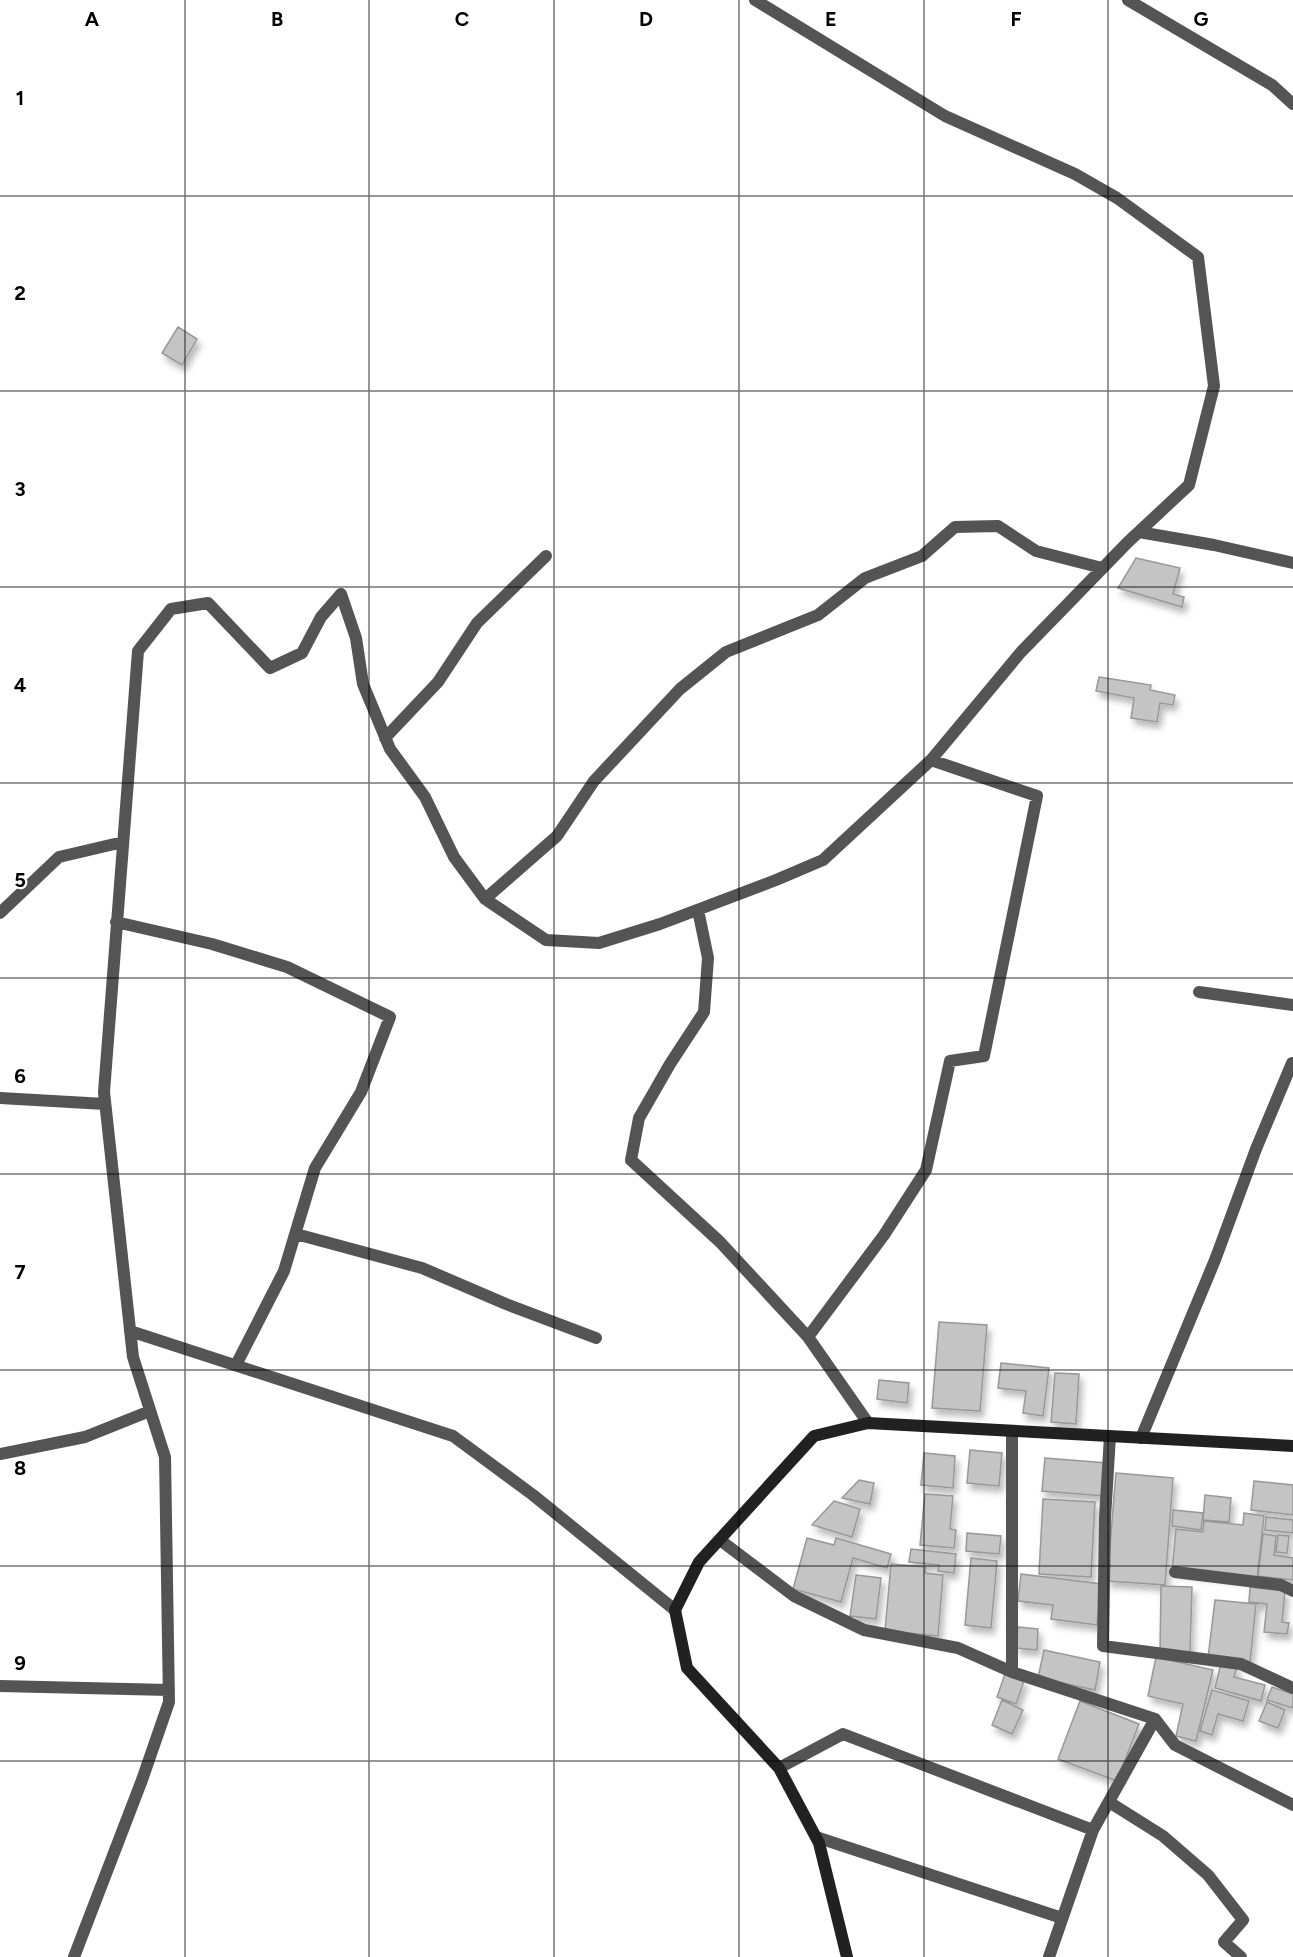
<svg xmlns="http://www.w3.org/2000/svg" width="1293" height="1957" font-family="Figtree,sans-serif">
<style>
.building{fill:#c4c4c4;stroke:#989898;stroke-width:1.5;filter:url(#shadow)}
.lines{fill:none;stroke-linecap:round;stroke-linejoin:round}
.street{stroke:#545454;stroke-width:12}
.secondary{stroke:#212121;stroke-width:12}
.grid{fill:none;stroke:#000;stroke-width:1.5;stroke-opacity:0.55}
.grid-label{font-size:20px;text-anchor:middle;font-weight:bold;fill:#000;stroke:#fff;stroke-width:4.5;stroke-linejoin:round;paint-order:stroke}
</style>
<defs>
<filter id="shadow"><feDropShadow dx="3.5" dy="6" stdDeviation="3" flood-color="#0004"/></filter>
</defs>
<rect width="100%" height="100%" fill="#fff"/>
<path class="building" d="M178,327L197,339L182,365L162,353Z
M1136,558L1180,568L1173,594L1184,597L1182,607L1118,588Z
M1099,677L1151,685L1150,690L1175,695L1173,705L1160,703L1157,722L1131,718L1134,698L1096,691Z
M939,1322L987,1325L980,1411L932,1408Z
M1001,1363L1049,1368L1043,1416L1023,1413L1026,1391L998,1388Z
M1055,1373L1079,1374L1076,1424L1051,1422Z
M879,1380L909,1383L907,1403L877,1399Z
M970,1450L1002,1453L999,1486L967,1483Z
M924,1453L955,1456L953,1488L921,1485Z
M1045,1458L1107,1463L1104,1496L1042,1491Z
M1116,1473L1173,1478L1165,1585L1107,1581Z
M859,1480L874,1483L870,1504L842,1498Z
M1254,1481L1293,1485V1515L1251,1510Z
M925,1494L953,1496L950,1529L956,1530L954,1548L920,1545Z
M1205,1495L1231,1498L1229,1522L1203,1520Z
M1043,1499L1095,1502L1091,1577L1039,1574Z
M834,1501L860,1509L852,1537L812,1525Z
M1173,1510L1203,1513L1201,1530L1172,1526Z
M1244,1513L1264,1516L1257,1579L1172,1570L1176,1529L1203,1532L1204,1521L1243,1525Z
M1266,1517L1293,1520V1533L1265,1530Z
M967,1533L1001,1536L999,1554L966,1551Z
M1263,1534L1276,1536L1274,1555L1293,1558V1580L1258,1576Z
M1278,1535L1289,1536L1287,1553L1276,1552Z
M807,1538L834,1545L836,1538L891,1554L887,1568L853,1558L841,1602L793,1589Z
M911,1549L956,1554L954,1573L938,1571L939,1565L909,1562Z
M971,1558L997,1561L991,1628L965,1625Z
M891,1564L926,1567L925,1573L943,1575L938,1636L885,1631Z
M1021,1574L1102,1584L1097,1625L1051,1619L1053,1605L1018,1601Z
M856,1575L881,1578L876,1619L850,1616Z
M1161,1586L1192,1587L1190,1652L1160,1651Z
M1250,1587L1285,1591L1282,1622L1289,1623L1287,1634L1264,1632L1267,1604L1249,1602Z
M1215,1600L1256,1604L1250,1662L1208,1658Z
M1018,1627L1038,1629L1037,1650L1016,1648Z
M1044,1650L1100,1662L1095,1690L1038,1678Z
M1156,1657L1213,1670L1196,1741L1176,1736L1183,1704L1148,1696Z
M1221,1663L1237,1666L1234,1677L1265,1685L1261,1701L1215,1688Z
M1005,1674L1024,1681L1016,1704L997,1697Z
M1272,1687L1293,1694V1708L1267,1700Z
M1212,1690L1249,1701L1243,1721L1218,1714L1212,1735L1200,1731Z
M1002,1700L1023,1710L1012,1734L992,1725Z
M1080,1701L1139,1724L1117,1781L1058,1759Z
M1267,1702L1285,1710L1278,1728L1259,1721Z"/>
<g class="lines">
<path class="street" d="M1128,0L1272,85L1293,104
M1139,532L1214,545L1293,563
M385,738L438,682L477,623L546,556
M485,899L557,836L594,781L680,689L726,652L818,615L865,578L922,556L955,527L998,526L1036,551L1102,568
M698,910L708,958L704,1012L670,1064L639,1118L631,1160L720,1242L808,1337L868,1423
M0,913L59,857L123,842
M116,922L212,944L287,967L390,1017L361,1092L315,1168L284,1271L236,1365
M1199,992L1293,1005
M0,1098L105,1104
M296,1234L422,1268L506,1304L596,1338
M130,1331L453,1436L533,1495L675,1610
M808,1337L884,1235L926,1170L950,1061L984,1056L1037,796L931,760
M1012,1431V1672
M1110,1436L1105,1518L1103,1646L1241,1664L1293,1688
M1141,1438L1215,1260L1256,1149L1292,1063
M0,1454L85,1437L150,1411
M720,1540L794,1596L864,1630L958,1648L1012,1672L1155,1719L1175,1745L1293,1805
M1175,1572L1281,1585L1293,1591
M0,1686L169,1690
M779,1768L843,1734L1093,1830
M1109,1802L1163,1836L1208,1875L1243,1920L1224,1942L1241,1957
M816,1837L1062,1918
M74,1957L142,1780L169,1702L165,1457L133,1357L104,1092L138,651L171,609L208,603L270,668L302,653L321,617L341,594L356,638L363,684L390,749L425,797L454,857L485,899L546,940L599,943L660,924L776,880L823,860L931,760L1021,652L1128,542L1189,485L1214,386L1198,257L1117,198L1075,174L945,116L755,0
M1049,1957L1093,1830L1155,1719"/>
<path class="secondary" d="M847,1957L819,1843L779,1768L687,1668L675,1610L699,1562L814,1436L868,1423L1293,1446"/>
</g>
<path class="grid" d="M185,0V1957M369,0V1957M554,0V1957M739,0V1957M924,0V1957M1108,0V1957M0,196H1293M0,391H1293M0,587H1293M0,783H1293M0,978H1293M0,1174H1293M0,1370H1293M0,1566H1293M0,1761H1293"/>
<g class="grid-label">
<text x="92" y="26">A</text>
<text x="277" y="26">B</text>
<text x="462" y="26">C</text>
<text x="646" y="26">D</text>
<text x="831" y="26">E</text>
<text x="1016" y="26">F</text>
<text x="1201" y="26">G</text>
<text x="20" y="105">1</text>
<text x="20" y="300">2</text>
<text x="20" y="496">3</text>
<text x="20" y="692">4</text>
<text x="20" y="887">5</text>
<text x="20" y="1083">6</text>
<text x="20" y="1279">7</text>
<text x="20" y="1475">8</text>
<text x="20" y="1670">9</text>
</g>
</svg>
